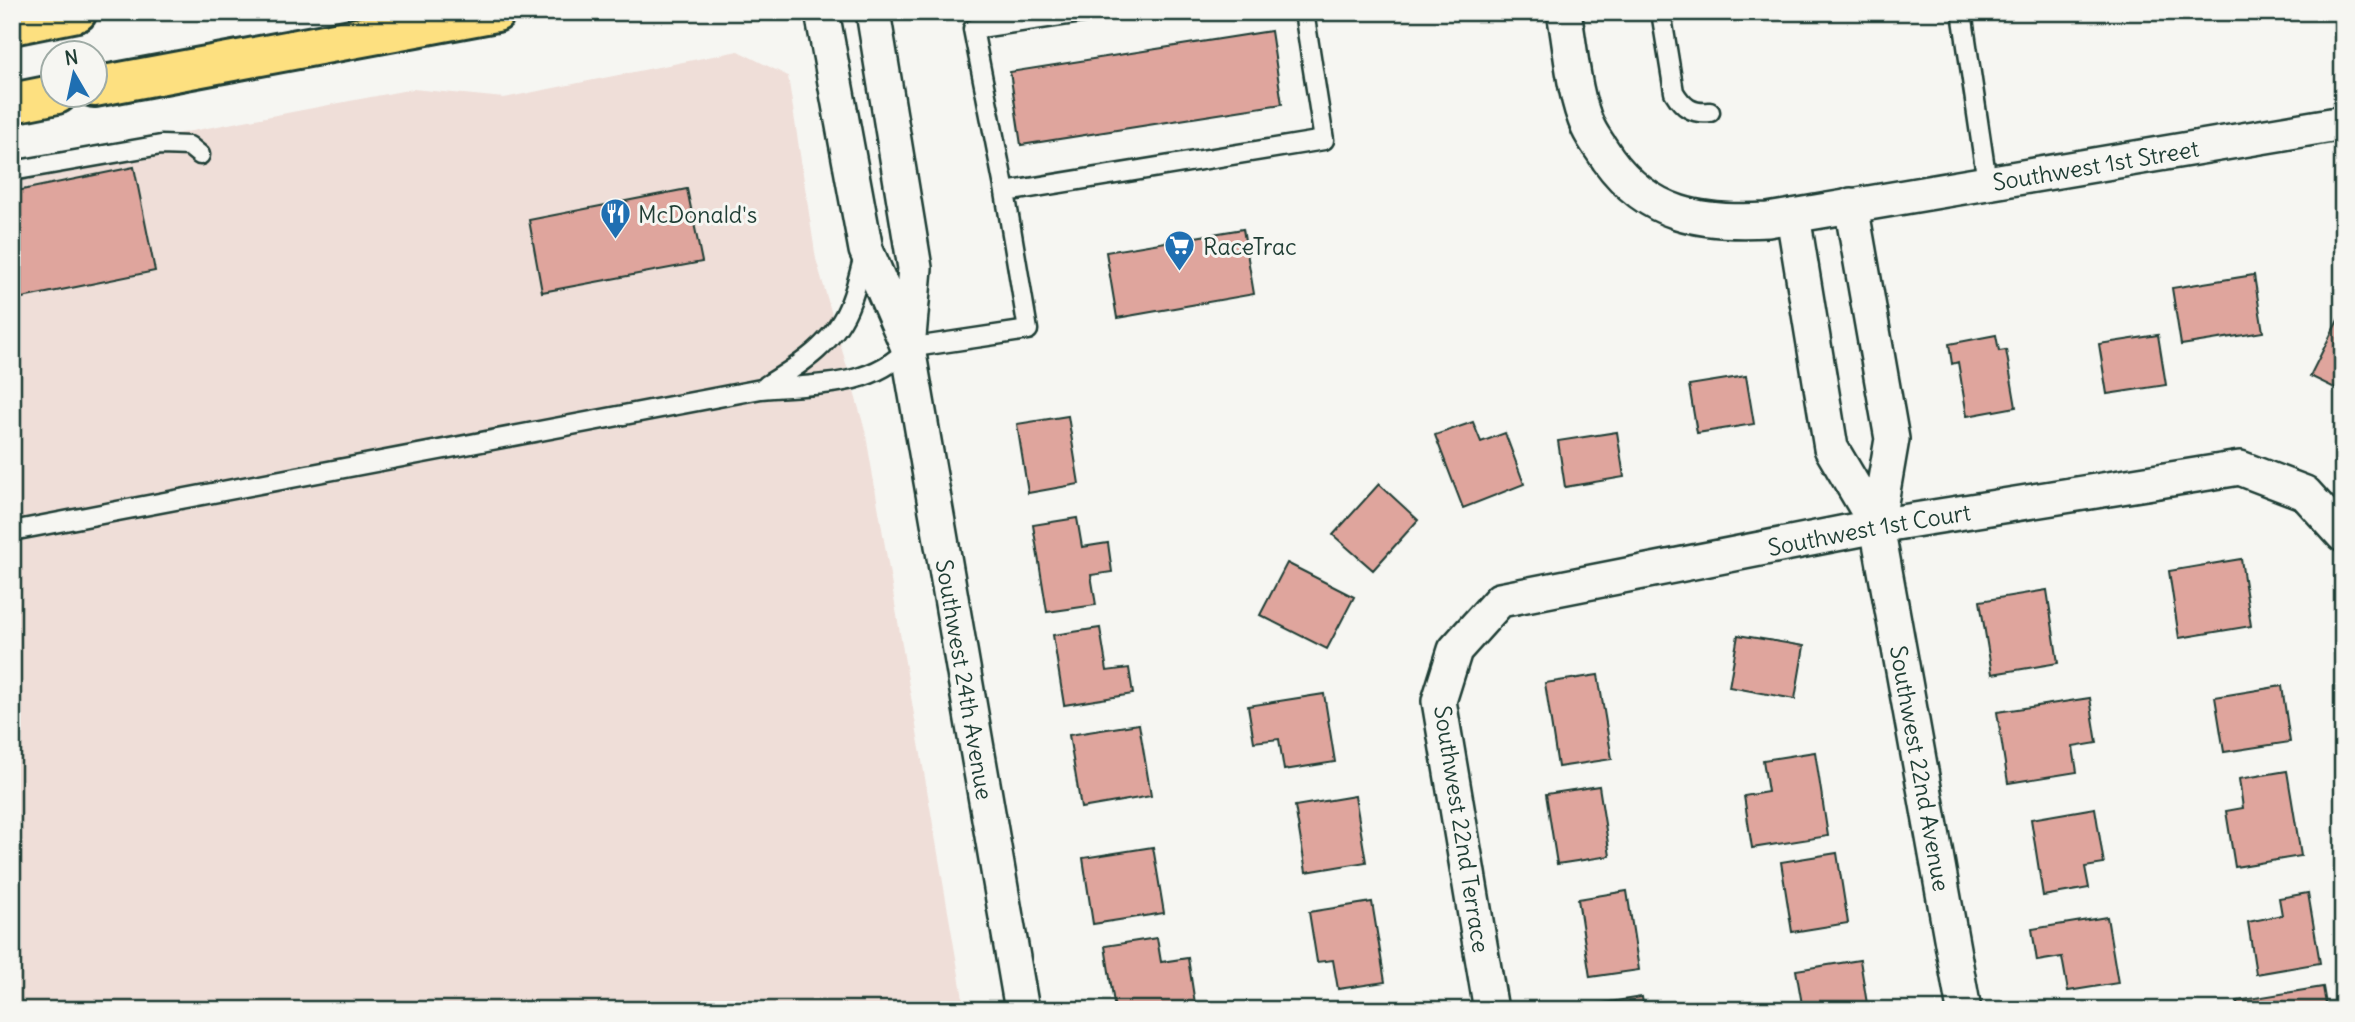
<svg xmlns="http://www.w3.org/2000/svg" width="2355" height="1022" font-family="Delius,sans-serif">
<style>
.built{fill:#efded8}
.building{fill:#dfa59d;stroke:#1f3d34;stroke-width:2}
.lines{fill:none;stroke-linecap:round;stroke-linejoin:round}
.service-casing{stroke:#1f3d34;stroke-width:23}
.minor-casing{stroke:#1f3d34;stroke-width:38}
.primary-casing{stroke:#1f3d34;stroke-width:44}
.service{stroke:#f6f6f2;stroke-width:18}
.minor{stroke:#f6f6f2;stroke-width:33}
.primary{stroke:#fde080;stroke-width:38}
.labels{text-anchor:middle;dominant-baseline:central;stroke-width:6;stroke-linejoin:round;paint-order:stroke}
.street-label{font-size:23px;fill:#1f3d34;stroke:#f6f6f2}
.poi-label{font-size:23px;fill:#1f3d34;stroke:#f6f6f2;text-anchor:start}
</style>
<rect width="100%" height="100%" fill="#f6f6f2"/>
<filter id="ink" filterUnits="userSpaceOnUse"><feTurbulence type="fractalNoise" baseFrequency=".0143" numOctaves="2"/><feDisplacementMap in="SourceGraphic" scale="14" xChannelSelector="R" yChannelSelector="G"/><feConvolveMatrix kernelMatrix="1 2 1 2 8 2 1 2 1" color-interpolation-filters="sRGB"/></filter>
<g filter="url(#ink)">
<path class="built" d="M738,51L788,76L816,259L865,430L965,1010H12V165L413,89L504,98Z"/>
<path class="building" d="M1271,31L1282,104L1021,145L1010,72Z
M134,167L155,271L12,300V192Z
M687,189L702,262L542,292L529,220Z
M1243,229L1254,294L1117,318L1106,252Z
M2254,275L2263,332L2181,345L2172,288Z
M2343,310V392L2310,376Z
M1996,335L1999,351L2006,350L2016,407L1967,416L1958,362L1952,364L1949,344Z
M2158,335L2166,385L2107,394L2099,344Z
M1746,376L1754,424L1697,433L1689,385Z
M1068,416L1079,484L1028,493L1017,424Z
M1473,422L1481,442L1505,433L1524,484L1463,508L1435,435Z
M1617,432L1624,477L1565,487L1558,441Z
M1379,484L1418,520L1373,570L1333,535Z
M1077,518L1082,547L1108,543L1112,572L1091,575L1096,605L1047,612L1033,525Z
M2241,559L2251,626L2179,638L2169,571Z
M1287,563L1354,597L1327,649L1260,615Z
M2047,590L2058,663L1992,674L1980,601Z
M1100,628L1107,671L1129,668L1133,694L1064,705L1053,635Z
M1738,635L1804,646L1795,699L1729,687Z
M1598,675L1612,759L1558,767L1545,683Z
M2282,686L2290,742L2224,752L2215,697Z
M1324,694L1335,762L1284,770L1279,739L1254,742L1248,706Z
M2090,698L2097,743L2073,747L2077,772L2008,783L1997,712Z
M1139,724L1151,796L1081,808L1069,735Z
M1815,752L1828,836L1752,848L1744,796L1768,792L1763,760Z
M2287,771L2301,856L2235,867L2226,811L2243,808L2239,779Z
M1599,786L1610,856L1557,864L1546,794Z
M1355,796L1366,862L1306,872L1295,806Z
M2095,808L2104,864L2085,867L2089,888L2043,896L2031,819Z
M1153,847L1164,913L1093,924L1083,858Z
M1837,853L1848,923L1792,932L1781,862Z
M1627,891L1639,970L1590,977L1578,899Z
M2308,893L2320,963L2256,974L2248,922L2282,915L2279,898Z
M1372,902L1385,982L1338,989L1333,960L1317,962L1309,912Z
M2107,917L2118,983L2068,991L2062,957L2037,961L2032,929Z
M1157,938L1161,962L1188,958L1196,1010H1115L1105,946Z
M1860,960L1868,1010H1803L1796,970Z
M2323,987L2327,1010H2238L2237,1001Z
M1642,997L1644,1010H1596V1004Z"/>
<g class="lines">
<defs>
<path id="service" d="M1962,12L1987,182
M1662,18L1674,92C1683,107 1692,114 1710,112
M12,171L161,145L189,146L200,155
M1005,192L1324,140L1304,12
M767,385C802,364 837,341 851,301C857,286 860,269 865,253
M12,531L761,389C812,384 871,389 908,348L1028,330L1005,192L973,29L1088,12"/>
<g id="minor">
<path d="M822,12L866,250L907,345"/>
<path id="s1" d="M873,12L915,268L908,348L1022,1010"/>
<path id="s2" d="M1564,12C1571,49 1573,93 1588,127C1593,138 1601,148 1608,159C1649,216 1702,224 1768,220L2343,123"/>
<path id="s3" d="M1851,205L1892,439L1877,526L1964,1010"/>
<path d="M1793,216L1831,448L1877,526"/>
<path id="s4" d="M1491,1010L1439,701L1455,650L1500,600L1877,526L2240,468L2305,493L2343,535"/>
</g>
<path id="primary" d="M12,25L77,12
M94,87L496,12
M12,103L57,94"/>
</defs>
<use href="#service" class="service-casing"/>
<use href="#minor" class="minor-casing"/>
<use href="#primary" class="primary-casing"/>
<use href="#service" class="service"/>
<use href="#minor" class="minor"/>
<use href="#primary" class="primary"/>
</g>
</g>
<defs>
<symbol id="restaurant-pin" viewBox="-11 -11 22 30"><path d="M0 17L-7.5 6A9.5 9.5 0 1 1 7.5 6Z" fill="#1f6fb2" stroke="#f6f6f2"/><path d="M-5-6h1v4h1v-4h1v4h1v-4h1v5L-1.5 .5V6h-2V.5L-5-1ZM5-6V6H3V1.5H1.5Q1.5-4 5-6Z" fill="#fff"/></symbol>
<symbol id="supermarket-pin" viewBox="-11 -11 22 30"><path d="M0 17L-7.5 6A9.5 9.5 0 1 1 7.5 6Z" fill="#1f6fb2" stroke="#f6f6f2"/><path d="M-6-5.5h2.5l.6 2H6L4.5 2H-2.5L-4.4-4H-6ZM-1.5 3.2a1.3 1.3 0 1 0 .1 0ZM3 3.2a1.3 1.3 0 1 0 .1 0Z" fill="#fff"/></symbol>
</defs>
<g fill-rule="evenodd">
<use href="#restaurant-pin" x="598" y="196" width="35" height="47"/>
<use href="#supermarket-pin" x="1162" y="228" width="35" height="47"/>
</g>
<g class="labels">
<g class="street-label">
<text stroke="none"><textPath href="#s2" startOffset="668">Southwest 1st Street</textPath></text>
<text stroke="none"><textPath href="#s4" startOffset="810">Southwest 1st Court</textPath></text>
<text stroke="none"><textPath href="#s1" startOffset="676">Southwest 24th Avenue</textPath></text>
<text stroke="none"><textPath href="#s3" startOffset="572">Southwest 22nd Avenue</textPath></text>
<text transform="translate(1462 829) rotate(81)">Southwest 22nd Terrace</text>
</g>
<g class="poi-label">
<text x="638" y="214">McDonald's</text>
<text x="1203" y="246">RaceTrac</text>
</g>
</g>
<rect width="2355" height="1022" fill="none" stroke="#f6f6f2" stroke-width="42"/>
<rect x="21" y="21" width="2313" height="980" fill="none" stroke="#1f3d34" stroke-width="2.5" filter="url(#ink)"/>
<g transform="translate(74 74) rotate(351)"><circle r="33" fill="#f6f6f2" stroke="#a0aca6" stroke-width="2"/>
<path d="M0-5L12 26L0 18L-12 26Z" fill="#1f6fb2"/>
<text y="-10" font-size="19" font-weight="bold" text-anchor="middle" fill="#1f3d34">N</text>
</g>
</svg>
